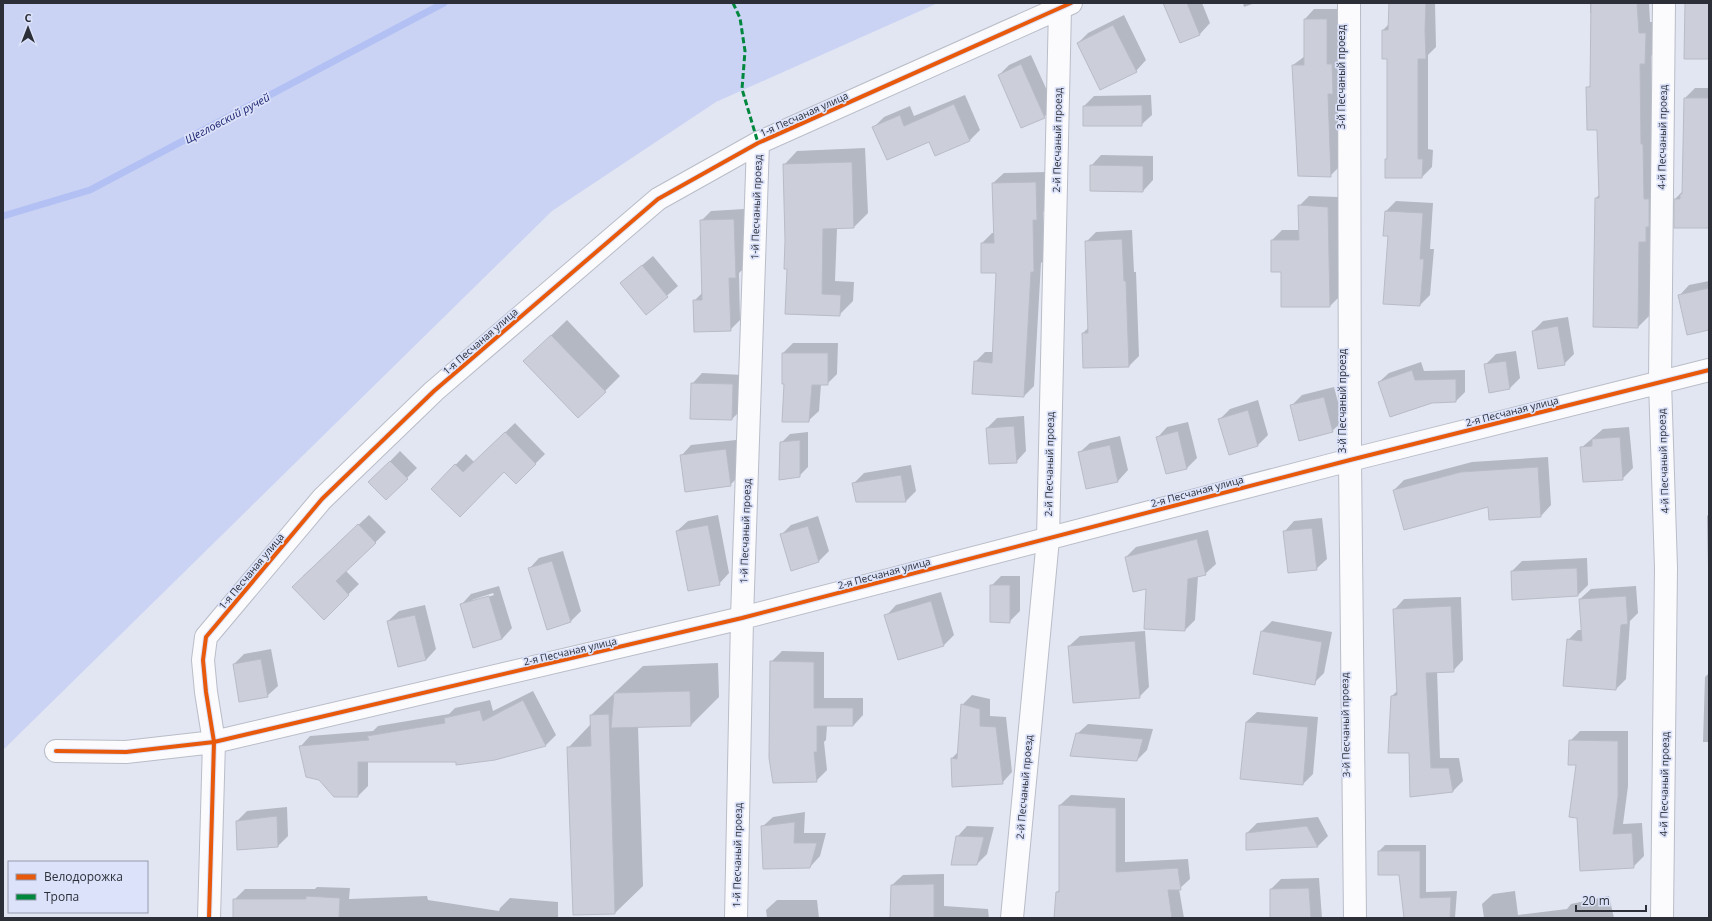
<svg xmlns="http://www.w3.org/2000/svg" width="1712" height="921" font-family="'Open Sans',sans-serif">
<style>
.green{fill:#cad3f3}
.shadow{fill:#0003;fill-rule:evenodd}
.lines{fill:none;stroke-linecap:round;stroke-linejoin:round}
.stream{stroke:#b2c0f4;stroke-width:7}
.building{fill:#cccfd9;stroke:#b9bcc6}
.minor-casing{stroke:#b9bdc7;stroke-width:24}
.minor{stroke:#fbfbfd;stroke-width:22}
.quiet{stroke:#00873e;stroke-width:3;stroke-dasharray:6 3;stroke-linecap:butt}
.cycleway-casing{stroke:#dbe2fa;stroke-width:6}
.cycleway{stroke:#e8590c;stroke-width:4}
.labels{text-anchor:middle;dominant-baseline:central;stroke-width:3.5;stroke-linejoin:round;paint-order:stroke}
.street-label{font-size:10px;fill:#2c2f38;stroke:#dbe2fa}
.water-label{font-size:11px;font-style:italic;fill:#1c2470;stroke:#dbe2fa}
</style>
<rect width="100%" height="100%" fill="#e2e6f3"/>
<path class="green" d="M3,3H938L716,102L552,211L3,750Z"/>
<path class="shadow" d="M1165,3H1202L1210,23L1200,34L1180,41Z
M1243,3H1255L1244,7Z
M1390,3H1435L1436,47L1428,55V149L1433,150L1432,167L1422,177L1386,159L1388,157V58H1383V30L1389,24Z
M1590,3H1649L1650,22H1657L1656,51L1651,56L1652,133L1657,230L1650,236V315L1638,327L1594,326L1596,198L1600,194L1598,129L1587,88L1591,85L1592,13H1590Z
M1314,9H1337V55H1342V83L1337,88L1340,166L1330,176L1293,65L1305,56V19Z
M1124,15L1146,60L1136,71L1078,43L1088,33Z
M1031,55L1054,106L1044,117L999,75L1009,65Z
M1695,88H1709V227L1675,199L1683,191L1685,98Z
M965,95L980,130L970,140L936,155L929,141L874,127L884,117L910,106L914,116Z
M1151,95L1152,115L1141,125L1084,106L1094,96Z
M865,148L868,213L854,227L837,228L835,281L854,282L853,301L839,315L788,268L784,165L797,151Z
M1101,155L1153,156V180L1143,191L1091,166Z
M1046,172L1047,208L1043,212L1044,261L1041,263L1034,386L1024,396L975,362L985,352H994L997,272L982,243L992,233H995L993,183L1004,173Z
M1309,196L1338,197L1340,296L1330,306L1282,271L1272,240L1282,230H1300L1299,206Z
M1396,201L1433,203L1430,249H1434L1430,295L1420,305L1389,235L1386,211Z
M744,209L745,267L739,273L740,320L730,330L694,301L703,292L701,221L711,211Z
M1132,230L1134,272H1136L1139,356L1129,366L1083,333L1089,327L1086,242L1096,232Z
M653,256L678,286L646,314L621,283Z
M1709,281V329L1679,296L1689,285Z
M1568,317L1574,354L1564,364L1533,331L1543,321Z
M567,320L620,376L605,391L540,346Z
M793,343H838L837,374L827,384H821L819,411L808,421L783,353Z
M1516,351L1520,378L1510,388L1485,365L1496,354Z
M1421,362L1424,371L1465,370V392L1456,401L1431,402L1379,382L1389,373Z
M702,373L743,375L742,409L732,419L692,384Z
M1334,387L1343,421L1332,431L1291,406L1302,395Z
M1258,400L1268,435L1258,445L1220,419L1230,409Z
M1024,416L1026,451L1016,462L987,428L997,418Z
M1188,422L1197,458L1187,468L1166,473L1157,438L1167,427Z
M515,423L545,454L535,464L432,489L466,454L474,462Z
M1629,427L1633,468L1622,479L1581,448L1603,429Z
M808,432V467L799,476L781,443L790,434Z
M1120,436L1128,470L1118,481L1087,487L1079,453L1090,443Z
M736,440L740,475L730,485L681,456L691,445Z
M400,451L417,468L386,499L370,482Z
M1548,457L1551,505L1541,516L1394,490L1404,480L1472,462Z
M911,465L916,491L906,501L853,484L864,473Z
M1709,514V567H1708L1707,516Z
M369,515L386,532L346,571L359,584L324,618L303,576Z
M718,515L729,573L719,584L677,531L688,521Z
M818,516L829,551L818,562L781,535L791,525Z
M1322,518L1327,559L1316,569L1284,532L1294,521Z
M1208,530L1216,564L1205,574L1198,576L1195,620L1185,630L1147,588L1126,557L1136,547Z
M563,551L581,611L571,621L529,569L539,558Z
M1587,558L1588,585L1578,595L1513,599L1512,571L1522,561Z
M1001,576H1020V611L1009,622L991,586Z
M499,586L512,628L502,639L461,605L471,594ZM493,593L494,595L472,602V600Z
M1636,586L1638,613L1630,621L1626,679L1616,689L1568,640L1578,630H1583L1580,599L1591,589Z
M941,592L954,635L944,645L898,658L886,616L896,605Z
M1461,597L1463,660L1453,671H1437L1440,758H1459L1463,781L1453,791L1410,752L1392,696L1398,690L1394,610L1404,599Z
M425,605L436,649L426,660L388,621L399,611Z
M1272,621L1332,632L1324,673L1314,683L1262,631Z
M1145,631L1149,687L1139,697L1069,646L1080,636Z
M271,649L278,686L267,696L234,664L244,654Z
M782,651L824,652V698H863V715L853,726H827L826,740L824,742L827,770L816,781L771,662Z
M718,663L719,697L691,725L638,726L643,886L615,913L568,748L591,724V715L643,666Z
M1709,673V742H1703L1705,677Z
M533,691L556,735L546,745L495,759L456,761H368V786L358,796L300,747L310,736L373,731L378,726L449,714L455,708L490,700L493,711Z
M972,695L990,699V716L1006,717L1012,772L1002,783L952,758L958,752L962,705Z
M1257,712L1318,717L1313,774L1303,784L1246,722Z
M1088,724L1153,729L1147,750L1137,760L1077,734Z
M1580,731H1628V786L1623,824L1642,823L1644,856L1633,867L1581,870L1577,764L1570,741Z
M1709,782V819L1708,783Z
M1071,795L1125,798V862L1188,859L1190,879L1179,889L1184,918H1055L1057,892L1060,889V805Z
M287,807L288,836L278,846L237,821L247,811Z
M805,812L804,833H826L820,856L810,867L762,827L773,817Z
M1318,817L1328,836L1318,846L1247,849V833L1257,823Z
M967,826L994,827L987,854L977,864L957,837Z
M1385,845H1426V892L1457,891L1455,918H1405L1400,874L1379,851Z
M944,874V906L988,909L989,918H891L892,885L903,875Z
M1319,878L1322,918H1271V889L1281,879Z
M317,887L350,888L349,899L427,896L428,900L499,911L500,908L510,898L558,902V918H234V900L245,889H315Z
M1515,891L1518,915L1567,909L1571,904L1609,896L1614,918H1484L1482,904L1493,894Z
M777,900H817L819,918H767L766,910Z"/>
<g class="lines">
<path class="stream" d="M3,216L90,190L444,3"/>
</g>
<path class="building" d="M1163,3H1187L1200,35L1180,43Z
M1389,3H1426L1425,30L1426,59H1418V159H1423L1422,178H1385V159H1387V59H1382V30H1388Z
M1591,3H1637L1639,33H1646L1645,64H1640L1641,144H1643L1644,199H1649V227H1646V242H1639L1638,328L1593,327L1595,198H1599L1597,130H1587L1586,87H1590Z
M1685,3H1709V59H1684Z
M1304,19H1327V64H1332L1333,94H1328L1331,177L1298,176L1292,65H1304Z
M1113,25L1137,72L1100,90L1077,43Z
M1021,64L1045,118L1021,128L998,75Z
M1684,98H1709V228H1674V199H1680V194H1682Z
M954,104L970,141L935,156L929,142L887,160L872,127L900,115L904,126Z
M1142,105V126H1083V106Z
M852,162L854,228L823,229L822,294L841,295L840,316L785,314L787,269H784L785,240L783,164Z
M1090,165L1143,166V192L1090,191Z
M1036,182L1037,220H1033L1034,272H1031L1024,397L972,394L974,361L992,363L996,273H981V243H994L992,183Z
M1298,205L1328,207L1330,307H1281V272H1271V240H1299Z
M1385,211L1423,213L1420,259H1424L1420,306L1383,304L1388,236H1383Z
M734,219L736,278H729L731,331L694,332L693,300H702L700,220Z
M1122,239L1124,281H1126L1129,367L1083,368L1082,333H1088L1085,241Z
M642,265L668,297L646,315L620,283Z
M1709,288V330L1687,335L1678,295Z
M1558,326L1565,365L1538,369L1532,331Z
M551,335L606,392L578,418L523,361Z
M782,353H828V385H812L809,422H782L784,384H782Z
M1506,361L1510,389L1489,393L1484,364Z
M1412,370L1415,380L1456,379V402L1432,403L1390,417L1378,382Z
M691,383L733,384L732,420L690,419Z
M1324,397L1333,432L1299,441L1290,405Z
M1248,410L1258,446L1229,455L1218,419Z
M1014,426L1017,463L989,464L986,428Z
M1178,431L1187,469L1166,474L1156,437Z
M505,432L536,464L516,484L504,472L460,517L431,489L455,464L463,472Z
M1620,437L1623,480L1583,482L1580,447L1592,446V439Z
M800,440V477L779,480L780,442Z
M1110,445L1118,482L1086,489L1078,452Z
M726,449L731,486L685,492L680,455Z
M390,461L408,479L386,500L368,482Z
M1538,467L1541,517L1489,520L1488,507L1404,530L1393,490L1461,472Z
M901,475L906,502H856L852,483Z
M358,524L376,543L336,581L349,595L324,620L292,587Z
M708,525L720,585L688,591L676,531Z
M808,526L819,562L791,571L780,534Z
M1312,528L1317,570L1288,573L1283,531Z
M1197,539L1206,575L1188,579L1185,631L1144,629L1146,589L1133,592L1125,557Z
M552,561L571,622L547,630L528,568Z
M1577,568L1578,596L1512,600L1511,571Z
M990,585H1010V623L990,622Z
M489,596L502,639L473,648L460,604Z
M1626,596L1628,624L1621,625L1616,690L1563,686L1567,639L1582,641L1579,599Z
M931,601L944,646L898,660L884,615Z
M1451,606L1454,672L1426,673L1431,768H1449L1453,792L1410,797L1409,753H1388L1391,696L1397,695L1393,609Z
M415,615L426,660L398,667L387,621Z
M1261,631L1322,642L1315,685L1253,674Z
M1135,641L1140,698L1073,703L1068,646Z
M261,659L268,697L239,702L233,664Z
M770,661L814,662V708H853V726H817V752H814L817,782L773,783L769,758Z
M690,691L691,726L611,728L614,693Z
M523,700L546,746L495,760L456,765V762H358V797H334L319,780L306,777L299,746L369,740L367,736L445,723L444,718L480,710L483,721Z
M961,704L980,709V726L996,727L1003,784L952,787L951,758L957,759Z
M609,714L615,914L573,915L567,747L591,746L590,715Z
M1246,722L1308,727L1303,785L1240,779Z
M1076,733L1143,739L1137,761L1070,756Z
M1569,740L1618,741V797L1613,834L1632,833L1634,868L1580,871L1577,818L1569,817L1576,765H1568Z
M1059,805L1116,808V872L1178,868L1181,890H1168L1172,918H1054L1056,892H1059Z
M277,816L278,847L237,850L236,821Z
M795,822L794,843H817L810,868L763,869L761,826Z
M1307,826L1318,847L1246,850V833Z
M956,836L984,837L977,865H951Z
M1378,851H1420V898L1451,897L1450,918H1404L1399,875H1378Z
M934,884V918H890L891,885Z
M1309,888L1311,918H1270V889Z
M306,896L340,898L339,918H233V899H306Z"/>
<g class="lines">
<defs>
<path id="minor" d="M1349,3L1350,460L1355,918
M56,751L126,752L214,742L742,618L1350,460L1709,370
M209,918L214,742L206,692L203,660L206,637L322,499L434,391L658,199L758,143L1071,3
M736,918L742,618L758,143
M1012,918L1048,539L1060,8
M1662,918L1666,568L1660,382L1664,3"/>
</defs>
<use href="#minor" class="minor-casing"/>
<use href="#minor" class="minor"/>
<path class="quiet" d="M733,3L740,18L745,51L742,89L758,143"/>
<defs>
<path id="cycleway" d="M56,751L126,752L214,742L742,618L1350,460L1709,370
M209,918L214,742L206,692L203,660L206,637L322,499L434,391L658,199L758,143L1071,3"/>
</defs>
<use href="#cycleway" class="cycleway-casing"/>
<use href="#cycleway" class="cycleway"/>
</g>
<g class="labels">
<g class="street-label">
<text transform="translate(1341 77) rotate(-90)">3-й Песчаный проезд</text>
<text transform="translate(804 114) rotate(-24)">1-я Песчаная улица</text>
<text transform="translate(1662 137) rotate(-89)">4-й Песчаный проезд</text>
<text transform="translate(1057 140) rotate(-89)">2-й Песчаный проезд</text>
<text transform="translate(756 207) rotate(-88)">1-й Песчаный проезд</text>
<text transform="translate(480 341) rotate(-41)">1-я Песчаная улица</text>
<text transform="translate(1342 401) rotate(-90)">3-й Песчаный проезд</text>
<text transform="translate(1512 411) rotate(-14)">2-я Песчаная улица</text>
<text transform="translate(1663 461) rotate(-92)">4-й Песчаный проезд</text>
<text transform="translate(1049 464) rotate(-89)">2-й Песчаный проезд</text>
<text transform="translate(1197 491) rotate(-15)">2-я Песчаная улица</text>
<text transform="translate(745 531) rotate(-88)">1-й Песчаный проезд</text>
<text transform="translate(251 571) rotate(-50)">1-я Песчаная улица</text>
<text transform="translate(884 573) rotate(-15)">2-я Песчаная улица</text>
<text transform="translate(570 651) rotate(-13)">2-я Песчаная улица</text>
<text transform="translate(1345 725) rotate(-91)">3-й Песчаный проезд</text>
<text transform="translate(1664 784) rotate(-89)">4-й Песчаный проезд</text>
<text transform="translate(1024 787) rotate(-85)">2-й Песчаный проезд</text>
<text transform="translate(737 855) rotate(-89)">1-й Песчаный проезд</text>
</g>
<g class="water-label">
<text transform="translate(227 118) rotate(-28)">Щегловский ручей</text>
</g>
</g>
<rect width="1712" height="921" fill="none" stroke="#2c2f38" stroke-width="8"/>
<rect x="8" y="861" width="140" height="52" fill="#dbe2fa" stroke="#959aac"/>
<rect x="16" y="874" width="20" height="6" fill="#e8590c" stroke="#959aac"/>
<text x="44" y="881" font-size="12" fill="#2c2f38">Велодорожка</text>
<rect x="16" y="894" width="20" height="6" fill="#00873e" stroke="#959aac"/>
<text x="44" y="901" font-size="12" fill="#2c2f38">Тропа</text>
<g transform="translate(28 28)" stroke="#dbe2fa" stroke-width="3" paint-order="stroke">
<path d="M0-3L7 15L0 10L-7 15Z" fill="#2c2f38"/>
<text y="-6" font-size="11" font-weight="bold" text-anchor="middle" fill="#2c2f38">С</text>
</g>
<path d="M1576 905v6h70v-6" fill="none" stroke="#2c2f38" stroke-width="2"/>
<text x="1582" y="905" font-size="12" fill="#2c2f38" stroke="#dbe2fa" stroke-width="3" paint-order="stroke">20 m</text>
</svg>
